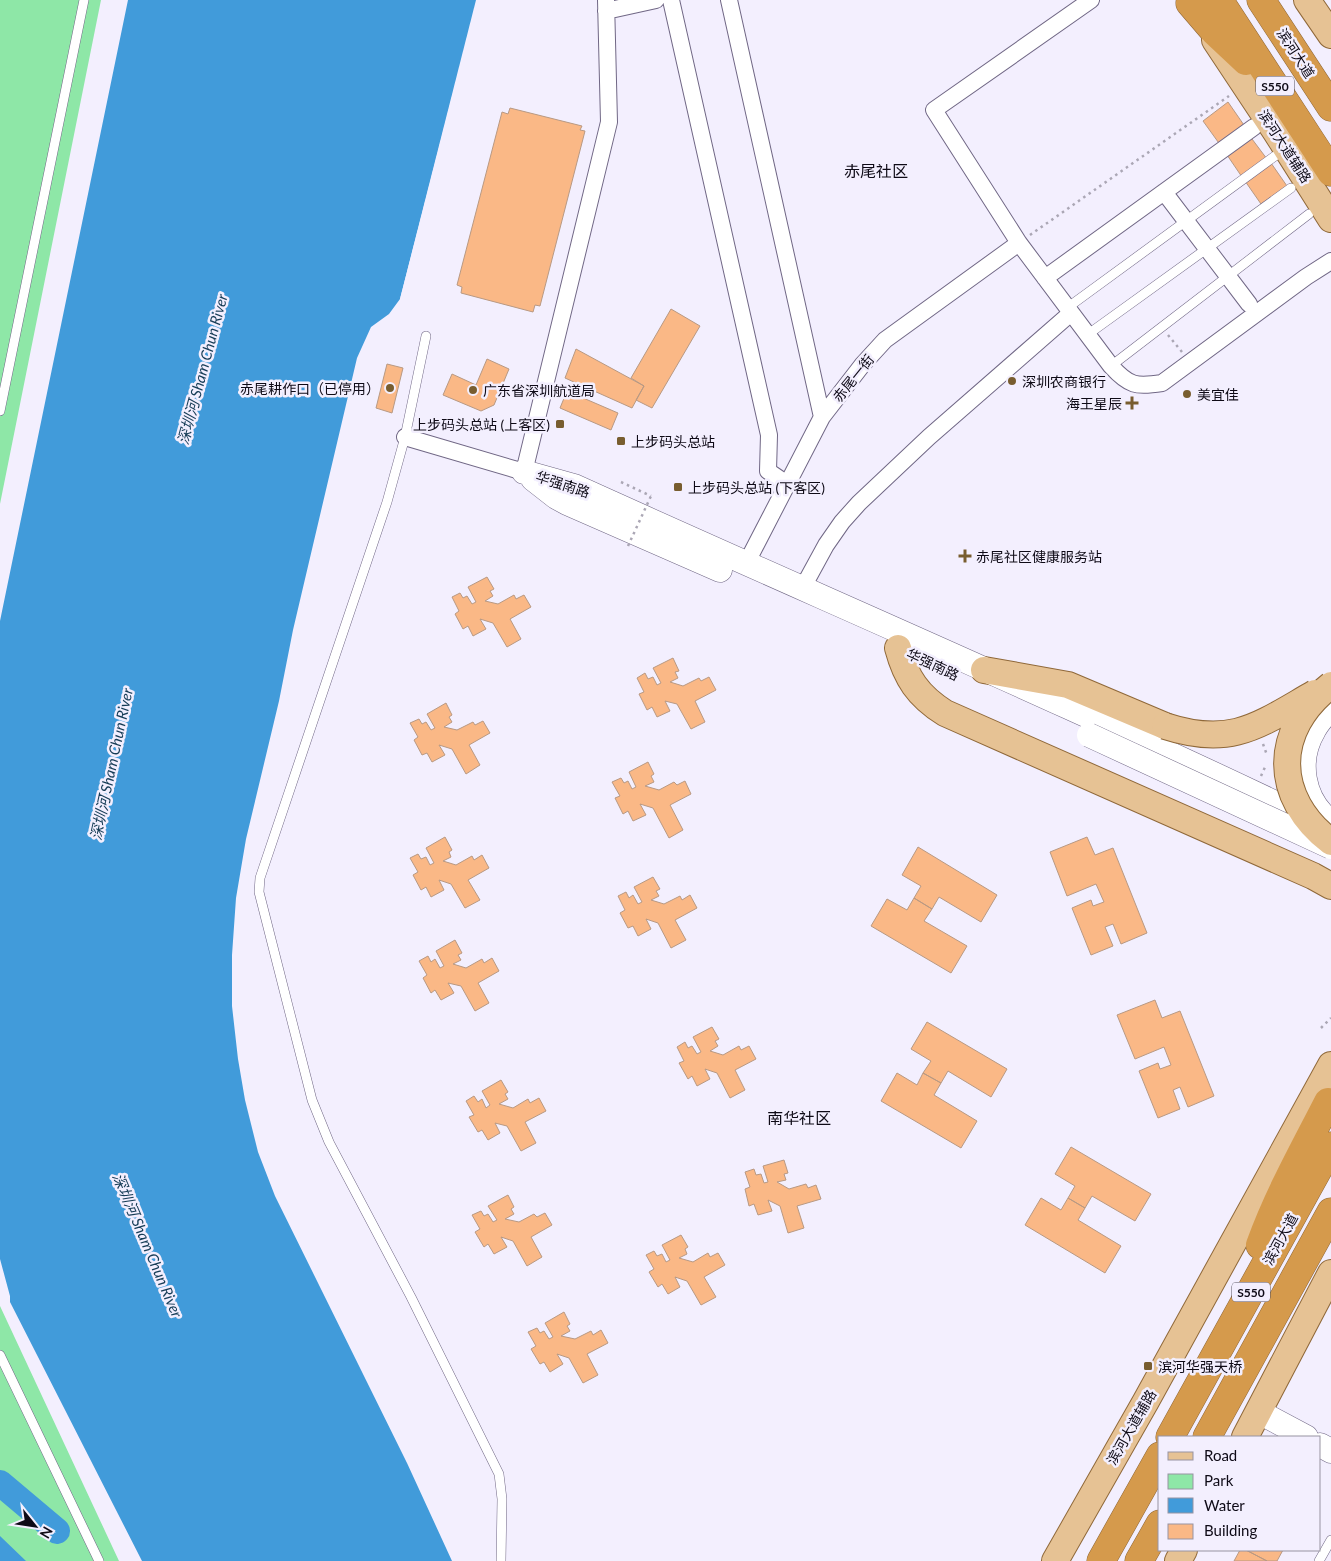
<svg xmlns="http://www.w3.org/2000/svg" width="1331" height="1561" font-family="Lato,'Noto Sans SC',sans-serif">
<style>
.green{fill:#8ee7a7}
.water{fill:#419bda}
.pier{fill:#f3effe}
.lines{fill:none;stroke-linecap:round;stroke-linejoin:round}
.river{stroke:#419bda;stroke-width:26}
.building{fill:#fab886;stroke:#b89983}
.lane-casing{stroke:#706785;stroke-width:10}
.street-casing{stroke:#706785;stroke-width:18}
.secondary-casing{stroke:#706785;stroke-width:25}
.primary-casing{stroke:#8f6839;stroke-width:28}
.highway-casing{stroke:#8f6839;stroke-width:29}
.path{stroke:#aba7b5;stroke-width:2.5;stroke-dasharray:2.5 4;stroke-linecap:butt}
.lane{stroke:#fff;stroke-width:9}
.street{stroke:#fff;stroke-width:16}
.secondary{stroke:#fff;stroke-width:24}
.primary{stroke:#e6c294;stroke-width:26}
.highway{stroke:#d59a4c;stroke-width:28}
.secondary-bridge-casing{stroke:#706785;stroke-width:25;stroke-linecap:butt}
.primary-bridge-casing{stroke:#8f6839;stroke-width:28;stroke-linecap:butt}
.path-bridge{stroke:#aba7b5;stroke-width:2.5;stroke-dasharray:2.5 4;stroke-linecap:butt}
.secondary-bridge{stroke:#fff;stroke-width:24}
.primary-bridge{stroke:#e6c294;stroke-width:26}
.poi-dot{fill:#785d2f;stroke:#f3effe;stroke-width:2}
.labels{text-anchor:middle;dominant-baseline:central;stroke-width:5;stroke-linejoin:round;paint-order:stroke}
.shield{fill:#f3effe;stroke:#534f5c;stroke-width:1}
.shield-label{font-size:12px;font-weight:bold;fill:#0e0a16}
.street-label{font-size:14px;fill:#0e0a16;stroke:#f3effe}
.poi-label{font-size:14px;fill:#0e0a16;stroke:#f3effe;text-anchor:start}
.water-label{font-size:15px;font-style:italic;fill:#163c56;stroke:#f3effe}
.quarter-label{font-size:16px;fill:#0e0a16;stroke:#f3effe}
</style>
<rect width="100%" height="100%" fill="#f3effe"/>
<path class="green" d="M0,0H101L0,504Z
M0,1306L119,1561H0Z"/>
<path class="water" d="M128,0H477L400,299L389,314L371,327L357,358L293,630L279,701L246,839L236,898L232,955V1006L238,1059L245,1100L258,1152L275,1196L407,1463L452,1561H142L10,1302V1296L0,1259V621Z
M0,1536L26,1561H0Z"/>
<path class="pier" d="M476,0H480L403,300L400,299Z"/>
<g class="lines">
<path class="river" d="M0,1483L57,1531"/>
</g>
<path class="building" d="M1228,102L1246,128L1221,146L1203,121Z
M510,108L582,126L580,130L585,131L540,306L535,305L533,312L461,293L462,287L457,285L502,112L508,114Z
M1249,135L1267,159L1242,177L1225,152Z
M1271,163L1287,186L1261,204L1245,181Z
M671,309L700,326L652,408L636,400L644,386L631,378Z
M576,349L644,386L632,408L565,378Z
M487,359L509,369L494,405L481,411L443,395L452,374L476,385Z
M387,364L403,368L392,413L376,408Z
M567,391L618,413L611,430L560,408Z
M487,577L494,589L490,591L493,596L485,601L498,604L514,595L516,599L524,595L531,607L510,619L521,639L507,647L493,623L480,619L486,629L473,636L468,626L463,629L455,614L459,611L452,597L460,593L463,598L467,596L472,604L476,602L468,587Z
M673,658L679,671L675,672L678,678L670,682L683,686L699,678L701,681L709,677L716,690L695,701L705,722L691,729L677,704L665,701L670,711L657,717L652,707L647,710L639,694L644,692L637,678L645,673L648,679L653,677L657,685L661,683L653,668Z
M446,703L452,715L449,717L452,722L444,727L457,730L473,722L475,725L483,721L490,733L469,745L480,765L466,774L452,749L439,745L445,755L432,762L427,753L422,755L414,740L418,737L410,723L419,719L422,724L426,722L431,730L435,728L427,714Z
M648,762L654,774L651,776L654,782L645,786L659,790L674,782L677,785L685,781L691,794L670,805L683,830L669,838L653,808L640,804L646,815L633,821L628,811L623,814L615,798L620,796L612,782L621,778L624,783L628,781L632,789L636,787L629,772Z
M445,837L452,850L449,852L451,857L443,861L456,865L472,856L474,860L482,855L489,868L468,880L480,900L465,908L451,884L439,880L444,890L431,897L426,887L421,890L413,875L418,872L410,858L418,854L421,859L426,857L430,865L434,863L426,848Z
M1087,837L1095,855L1113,848L1147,933L1121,944L1113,924L1105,927L1113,946L1091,955L1072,908L1091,900L1093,906L1104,902L1096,884L1067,896L1050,852Z
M918,847L997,895L981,922L939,897L932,909L914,898L921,886L902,875Z
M653,877L660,889L656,891L659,896L651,900L664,904L680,896L682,900L690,895L697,908L675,920L686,940L671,948L658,923L646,919L651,929L638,936L633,926L628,928L620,913L625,910L618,896L626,892L629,898L633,895L638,904L642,902L634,887Z
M914,898L932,909L924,921L967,946L951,973L871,926L887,899L907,910Z
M455,940L462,953L458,955L461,960L453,964L466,968L482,959L484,963L492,958L499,971L478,983L489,1003L475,1011L461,986L448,983L454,993L441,1000L435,990L431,993L423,978L427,975L419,961L428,956L431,962L435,959L440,968L444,966L436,951Z
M1155,1000L1162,1018L1180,1011L1214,1096L1188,1107L1180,1087L1173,1090L1180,1109L1158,1118L1139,1071L1158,1063L1160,1069L1171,1065L1164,1047L1135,1059L1117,1015Z
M927,1022L1007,1069L991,1097L948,1071L941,1083L923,1073L931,1061L911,1049Z
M712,1027L719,1039L715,1041L718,1046L710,1051L723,1055L739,1046L741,1050L749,1046L756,1059L735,1070L745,1090L730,1098L717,1073L705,1069L710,1079L697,1086L692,1076L688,1079L679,1063L684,1061L677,1047L685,1042L688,1048L692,1046L697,1054L701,1052L693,1037Z
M897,1073L917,1085L923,1073L941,1083L934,1095L977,1121L961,1148L881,1101Z
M501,1080L508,1092L505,1094L508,1099L499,1104L513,1108L528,1099L530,1103L539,1098L546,1111L525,1122L536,1143L521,1151L507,1126L495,1123L500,1133L488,1140L482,1130L478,1132L469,1117L474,1115L466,1101L474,1096L478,1102L482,1099L486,1108L490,1105L482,1091Z
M1071,1147L1151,1194L1135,1221L1092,1196L1085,1208L1068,1198L1075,1186L1055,1174Z
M784,1160L788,1173L784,1174L786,1180L777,1182L789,1189L806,1184L808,1188L816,1185L821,1199L797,1206L804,1228L788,1233L780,1206L768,1200L772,1211L758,1215L754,1204L749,1206L745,1189L750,1187L745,1172L754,1169L756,1175L761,1174L764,1183L768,1182L763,1166Z
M508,1195L514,1207L511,1209L514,1214L505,1219L519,1222L534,1214L537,1217L545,1213L552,1225L531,1237L542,1257L527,1266L513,1241L501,1237L507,1247L494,1254L488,1244L484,1247L475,1232L480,1229L472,1215L481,1211L484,1216L488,1214L493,1222L497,1220L488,1206Z
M1041,1198L1061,1210L1068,1198L1085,1208L1078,1220L1121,1246L1105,1273L1025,1225Z
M681,1235L688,1247L685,1249L687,1254L679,1258L693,1262L708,1253L710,1257L718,1253L725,1265L704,1277L716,1297L701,1305L687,1281L675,1277L680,1287L668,1294L662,1284L658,1287L649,1272L654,1269L646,1255L654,1251L657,1256L662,1254L666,1262L670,1260L662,1245Z
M564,1312L570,1324L567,1326L570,1331L561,1336L575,1339L591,1331L593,1335L601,1330L608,1343L587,1354L598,1375L583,1383L569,1358L557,1354L563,1364L550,1372L544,1362L540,1364L531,1349L536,1346L528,1332L537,1328L540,1333L544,1331L549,1339L553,1337L545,1323Z
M1240,1550H1246L1267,1561H1234Z
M1246,1550H1283L1277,1561H1267Z"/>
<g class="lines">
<defs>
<path id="lane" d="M1067,308L1275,156
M1087,335L1291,188
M426,336L405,437L387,502L260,878L259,892L312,1100L329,1142L411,1297L499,1474L502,1499L501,1561
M1111,366L1309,214
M0,411L84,0
M0,1355L99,1561
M1319,1561L1331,1540"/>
<path id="street" d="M671,0L769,435L768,471L787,484
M729,0L822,417
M1091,0L934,110L1019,243L1111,366C1129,386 1136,387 1162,383L1306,277L1331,261
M606,11L656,0
M1164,192L1249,304
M1045,278L1254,127
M405,437L524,472L609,122L606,0
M746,564L822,417L863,364L885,340L1019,243
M802,589L826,545L842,522L859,503L929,437L1071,313"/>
<path id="secondary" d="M524,472L574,486C821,598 1070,704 1315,822
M533,479L556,497L567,503L720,570
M1331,708C1325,715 1318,722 1314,730C1296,760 1302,800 1331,822
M1259,1412L1306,1437
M1320,1445L1331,1451"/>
<path id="primary" d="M1307,0L1331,35
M1215,40L1276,132L1331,219
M898,648C906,678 918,696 945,713L1313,876L1331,886
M984,670L1068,685L1165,726
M1245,1437L1331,1273
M1055,1561L1146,1401L1331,1065
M1178,1561L1184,1550"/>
<path id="highway" d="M1219,0L1331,172
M1261,0L1331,107
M1190,3L1214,31L1246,61
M1260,1245C1278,1195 1304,1149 1328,1102
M1170,1437L1331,1146
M1207,1437L1331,1212
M1101,1561L1160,1456
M1139,1561L1160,1524"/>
</defs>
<use href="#lane" class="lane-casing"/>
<use href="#street" class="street-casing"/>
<use href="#secondary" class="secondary-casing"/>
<use href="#primary" class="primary-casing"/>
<use href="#highway" class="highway-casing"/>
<path class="path" d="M1030,235L1229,96
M1168,335L1182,352
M621,482L651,496
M1263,744L1267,755
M1261,776L1266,765
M1321,1028L1331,1018"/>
<use href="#lane" class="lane"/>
<use href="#street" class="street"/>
<use href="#secondary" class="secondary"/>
<use href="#primary" class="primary"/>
<use href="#highway" class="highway"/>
<defs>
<path id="secondary-bridge" d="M1089,735L1331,847"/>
<path id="primary-bridge" d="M1331,685C1272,730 1273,798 1331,842
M1165,726C1232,748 1259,725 1315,693"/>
</defs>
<use href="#secondary-bridge" class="secondary-bridge-casing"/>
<use href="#primary-bridge" class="primary-bridge-casing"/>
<path class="path-bridge" d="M628,546L651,496"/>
<use href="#secondary-bridge" class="secondary-bridge"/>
<use href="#primary-bridge" class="primary-bridge"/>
</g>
<g class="poi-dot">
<circle cx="1012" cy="381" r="5"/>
<circle cx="390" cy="388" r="5"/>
<circle cx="473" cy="390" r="5"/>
<circle cx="1187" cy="394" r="5"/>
<path d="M1129.5 395.5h5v5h5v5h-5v5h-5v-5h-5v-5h5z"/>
<rect x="555" y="419" width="10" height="10" rx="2.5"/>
<rect x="616" y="436" width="10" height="10" rx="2.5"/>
<rect x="673" y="482" width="10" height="10" rx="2.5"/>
<path d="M962.5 548.5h5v5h5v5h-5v5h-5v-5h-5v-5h5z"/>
<rect x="1143" y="1361" width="10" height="10" rx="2.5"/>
</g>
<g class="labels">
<g class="shield">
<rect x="1256" y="76.5" width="38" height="19" rx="4"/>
<rect x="1232" y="1282.5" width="38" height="19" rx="4"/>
</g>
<g class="shield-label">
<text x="1275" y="86">S550</text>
<text x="1251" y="1292">S550</text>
</g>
<g class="street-label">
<text transform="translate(1296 53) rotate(57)">滨河大道</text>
<text transform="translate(1285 146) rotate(57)">滨河大道辅路</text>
<text transform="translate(853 378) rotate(-51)">赤尾一街</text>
<text transform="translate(563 484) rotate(18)">华强南路</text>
<text transform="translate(933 664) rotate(25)">华强南路</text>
<text transform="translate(1280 1239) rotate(-61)">滨河大道</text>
<text transform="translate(1131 1427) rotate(-60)">滨河大道辅路</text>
</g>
<g class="poi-label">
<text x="1022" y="381">深圳农商银行</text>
<text x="380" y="388" text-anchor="end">赤尾耕作口（已停用）</text>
<text x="483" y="390">广东省深圳航道局</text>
<text x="1197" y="394">美宜佳</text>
<text x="1122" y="403" text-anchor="end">海王星辰</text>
<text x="550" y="424" text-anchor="end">上步码头总站 (上客区)</text>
<text x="631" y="441">上步码头总站</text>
<text x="688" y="487">上步码头总站 (下客区)</text>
<text x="976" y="556">赤尾社区健康服务站</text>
<text x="1158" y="1366">滨河华强天桥</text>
</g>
<g class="water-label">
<text transform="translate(202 369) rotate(-75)">深圳河 Sham Chun River</text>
<text transform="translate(111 764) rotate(-78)">深圳河 Sham Chun River</text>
<text transform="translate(148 1245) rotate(67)">深圳河 Sham Chun River</text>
</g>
<g class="quarter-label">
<text x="876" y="170">赤尾社区</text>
<text x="799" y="1117">南华社区</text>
</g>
</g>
<rect x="1158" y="1436" width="162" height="115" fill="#f3effe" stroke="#9793a1"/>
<rect x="1168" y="1452" width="25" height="8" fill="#e6c294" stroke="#9793a1"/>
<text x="1204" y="1461" font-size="15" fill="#0e0a16">Road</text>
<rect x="1168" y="1474" width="25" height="15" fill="#8ee7a7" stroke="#9793a1"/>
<text x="1204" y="1486" font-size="15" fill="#0e0a16">Park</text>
<rect x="1168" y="1498" width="25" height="15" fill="#419bda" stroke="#9793a1"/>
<text x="1204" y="1511" font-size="15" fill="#0e0a16">Water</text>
<rect x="1168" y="1524" width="25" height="15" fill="#fab886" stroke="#9793a1"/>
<text x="1204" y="1536" font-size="15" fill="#0e0a16">Building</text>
<g transform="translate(35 1526) rotate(120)" stroke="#f3effe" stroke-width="4" paint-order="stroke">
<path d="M0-4L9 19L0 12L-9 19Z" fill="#0e0a16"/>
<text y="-8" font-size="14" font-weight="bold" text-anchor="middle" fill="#0e0a16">N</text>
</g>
</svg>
